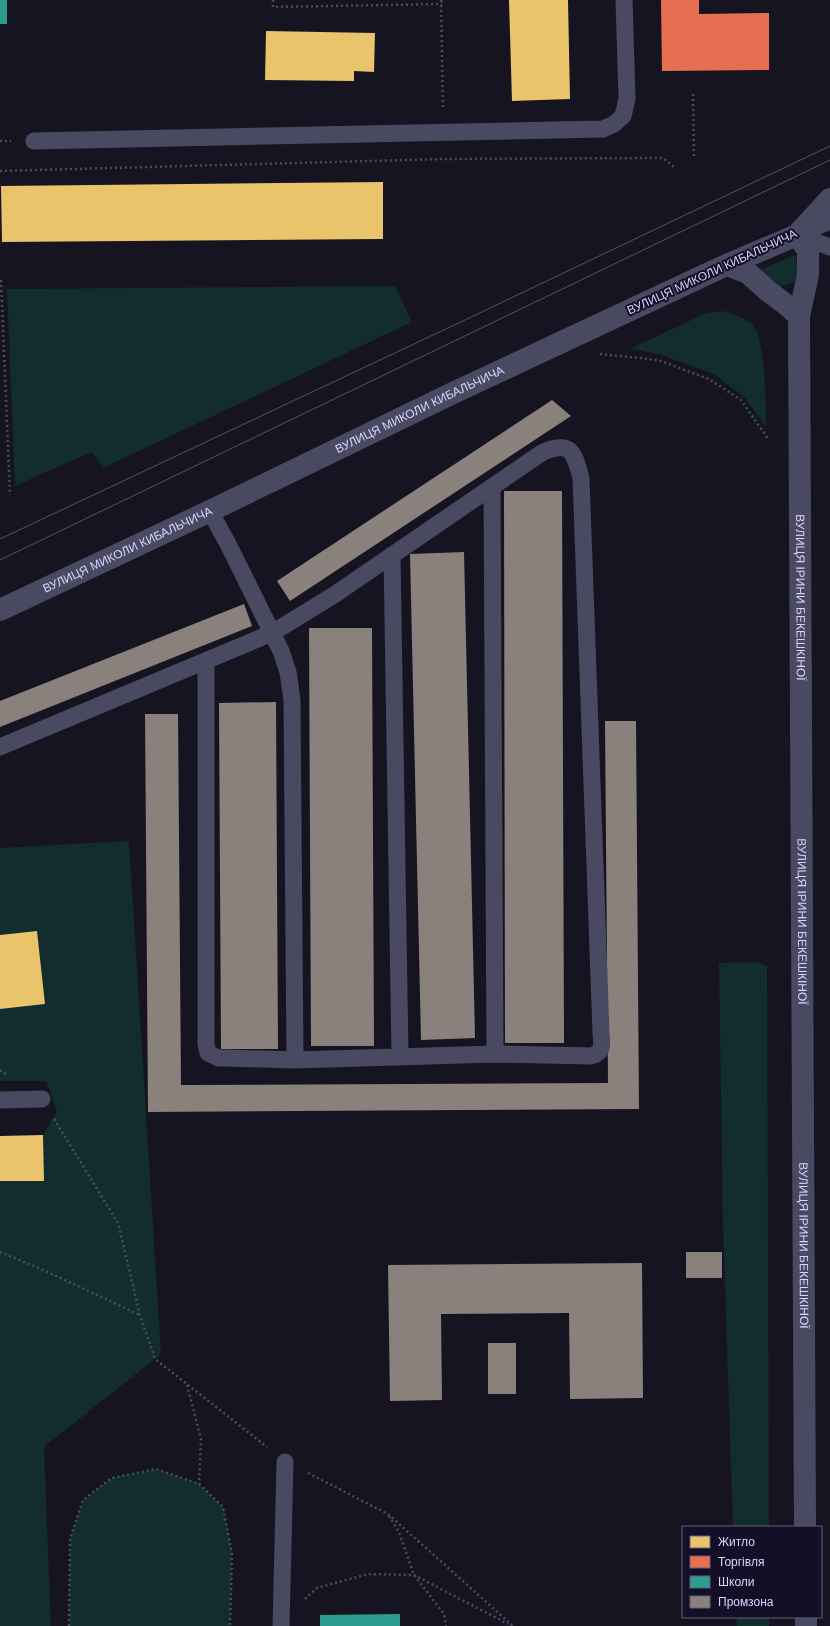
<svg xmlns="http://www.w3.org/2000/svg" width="830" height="1626" font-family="Arial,sans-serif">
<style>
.green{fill:#132c2d}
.homes{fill:#e9c46a}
.shops{fill:#e76f51}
.schools{fill:#2a9d8f}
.industry{fill:#8a817c}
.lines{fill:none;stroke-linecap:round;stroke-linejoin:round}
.path{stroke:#44505f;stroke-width:2.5;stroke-dasharray:2 3;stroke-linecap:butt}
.service{stroke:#4a4962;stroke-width:17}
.minor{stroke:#4a4962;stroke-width:22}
.tertiary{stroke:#4a4962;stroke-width:22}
.tram{stroke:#43596b;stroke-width:1}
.labels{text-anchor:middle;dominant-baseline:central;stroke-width:4;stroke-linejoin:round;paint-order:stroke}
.street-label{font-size:12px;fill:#d9d4ff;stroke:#130f26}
</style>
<rect width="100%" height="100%" fill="#161421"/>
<path class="green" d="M795,255L799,275L794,282L776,288L757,271Z
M395,286L412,322L103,468L92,452L15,486L7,289Z
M723,311C731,314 744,317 751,323C767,337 765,405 766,427L745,398L714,374L659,354L630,349L706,313Z
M129,841L161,1354L44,1447L51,1626H0V1181L44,1180L43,1135L57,1111L46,1081H0V1009L45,1004L37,931L0,935V848Z
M757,962L767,966L769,1527H733L723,1228L719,963Z
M156,1469L199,1484L223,1507L232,1554L230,1626H69L70,1539L83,1500L112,1478Z
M736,1617H769V1626H737Z"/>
<path class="homes" d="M509,0H568L570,99L512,101Z
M266,31L375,33L374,72L354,71V81L265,80Z
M383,182V239L2,242L1,186Z
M37,931L45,1004L0,1009V935Z
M43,1135L44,1181H0V1136Z"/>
<path class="shops" d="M661,0H699V14L769,13V70L662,71Z"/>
<path class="schools" d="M0,0H7V24H0Z
M400,1614V1626H320V1615Z"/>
<path class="industry" d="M552,400L571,416L290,601L277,581Z
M504,491H562L564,1043H505Z
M464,552L475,1038L421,1040L410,554Z
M244,604L252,626L0,727V701Z
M309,628H372L374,1046H311Z
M276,702L278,1049H221L219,703Z
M145,714H178L181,1085L608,1083L605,721H636L639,1109L148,1112Z
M686,1252H722V1278H686Z
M642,1263L643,1398L570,1399L569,1313L441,1314L442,1400L390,1401L388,1265Z
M488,1343H516V1394H488Z"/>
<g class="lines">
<path class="path" d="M273,0V7L442,4
M441,0L443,109
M693,94L694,157
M0,141H11
M0,171L443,159L663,158L674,167
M1,280L10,495
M600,354L658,360L709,379L741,400L769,440
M0,1070L8,1076
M54,1119L118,1223L140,1315L155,1359L267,1447
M0,1252L41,1269L140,1315
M187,1385L201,1439L199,1484
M308,1473L388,1514L513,1626
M389,1516L399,1532L414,1575L444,1614L446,1626
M305,1599L317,1588L368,1574L414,1575L508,1624
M69,1626L70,1539L83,1500L112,1478L156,1469L199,1484L223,1507L232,1554L230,1626"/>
<path class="service" d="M34,141L603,129L614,124L623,116L627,99L624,0
M801,233L830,221
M797,235L830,247
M492,487L495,1054
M210,511L229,546L281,651L288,672L292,700L295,1060
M392,555L400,1056
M0,747L272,633L334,595L543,452C572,440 574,453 581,478L601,1033C602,1044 604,1053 591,1056L495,1054L295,1060L225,1058H218L208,1053L206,1044V662
M0,1100L42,1099
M281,1626L285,1462"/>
<g class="minor">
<path id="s1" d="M797,235L808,250V275L799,316L805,1527"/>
<path d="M727,265L748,273L768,291L788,306L799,316"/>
<path d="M806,1617V1626"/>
</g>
<path class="tertiary" id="s2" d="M0,610L210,511L453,393L722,267L797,235L830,199"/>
<path class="tram" d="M0,539L467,319L830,146
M0,560L830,160"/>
</g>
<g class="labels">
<g class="street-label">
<text transform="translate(712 272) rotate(-25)">ВУЛИЦЯ МИКОЛИ КИБАЛЬЧИЧА</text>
<text stroke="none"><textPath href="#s2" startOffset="465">ВУЛИЦЯ МИКОЛИ КИБАЛЬЧИЧА</textPath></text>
<text stroke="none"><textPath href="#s2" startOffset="141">ВУЛИЦЯ МИКОЛИ КИБАЛЬЧИЧА</textPath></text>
<text stroke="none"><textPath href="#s1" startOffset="367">ВУЛИЦЯ ІРИНИ БЕКЕШКІНОЇ</textPath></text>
<text stroke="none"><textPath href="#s1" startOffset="691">ВУЛИЦЯ ІРИНИ БЕКЕШКІНОЇ</textPath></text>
<text stroke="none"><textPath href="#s1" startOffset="1015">ВУЛИЦЯ ІРИНИ БЕКЕШКІНОЇ</textPath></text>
</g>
</g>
<rect x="682" y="1526" width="140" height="92" fill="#130f26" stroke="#625e7d"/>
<rect x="690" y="1536" width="20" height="12" fill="#e9c46a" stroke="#625e7d"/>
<text x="718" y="1546" font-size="12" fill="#d9d4ff">Житло</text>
<rect x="690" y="1556" width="20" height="12" fill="#e76f51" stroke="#625e7d"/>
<text x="718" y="1566" font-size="12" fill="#d9d4ff">Торгівля</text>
<rect x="690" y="1576" width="20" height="12" fill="#2a9d8f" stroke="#625e7d"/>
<text x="718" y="1586" font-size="12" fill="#d9d4ff">Школи</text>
<rect x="690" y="1596" width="20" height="12" fill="#8a817c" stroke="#625e7d"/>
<text x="718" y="1606" font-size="12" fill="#d9d4ff">Промзона</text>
</svg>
